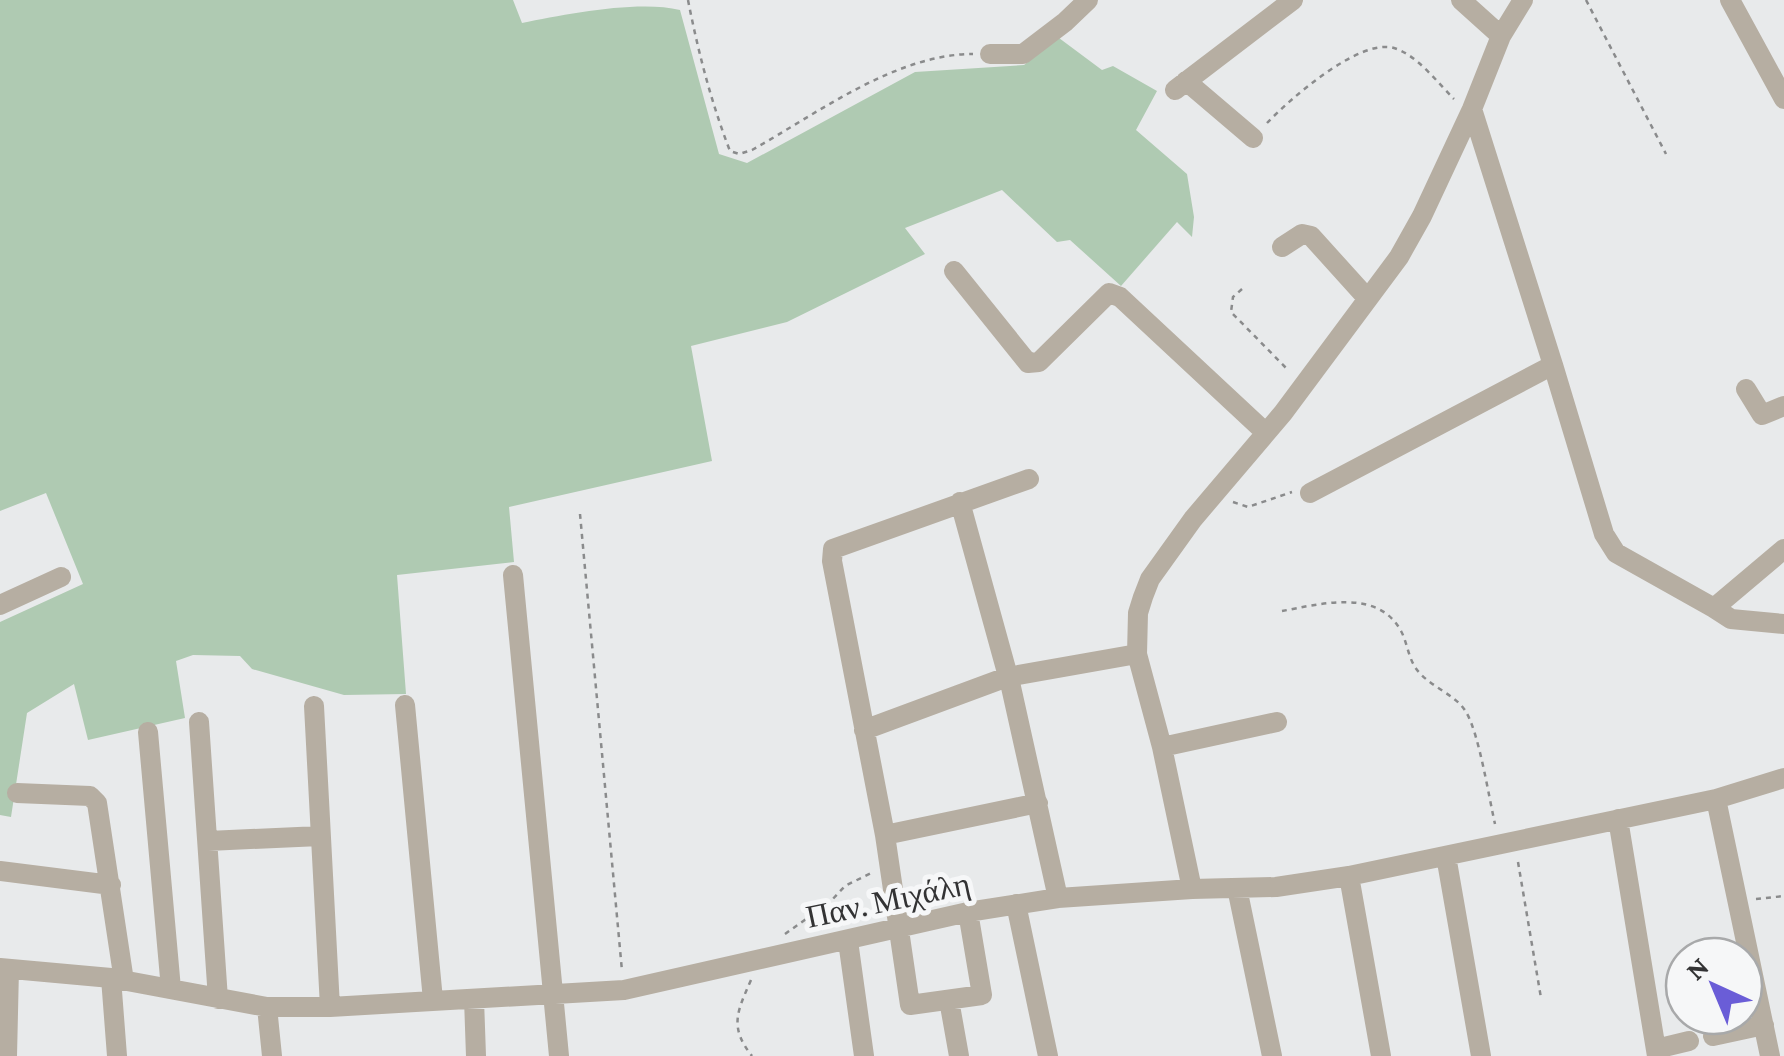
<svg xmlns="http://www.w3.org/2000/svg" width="1784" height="1056" font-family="'Crimson Pro',serif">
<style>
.green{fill:#afcab2}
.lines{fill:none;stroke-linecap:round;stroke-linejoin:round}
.path{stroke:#8a8b8c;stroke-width:2.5;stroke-dasharray:5 5;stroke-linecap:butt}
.minor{stroke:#b6aea2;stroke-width:20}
.labels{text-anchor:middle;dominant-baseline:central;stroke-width:10;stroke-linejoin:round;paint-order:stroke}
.street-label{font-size:32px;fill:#333334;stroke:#f6f7f8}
</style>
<rect width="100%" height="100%" fill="#e8eaeb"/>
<path class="green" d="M0,0H513L522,23C566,14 639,0 680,10L719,154L747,163L915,72L1024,65L1059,38L1102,70L1113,66L1157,91L1136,130L1187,174L1194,217L1192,237L1177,222L1121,286L1070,240L1057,242L1002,190L905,228L925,254L787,322L691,346L712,461L509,507L514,562L397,575L406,694L344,695L252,669L240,656L193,655L176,661L185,718L88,740L74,684L27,713L11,817L0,815V622L83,584L46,493L0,511Z"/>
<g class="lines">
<path class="path" d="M688,0C698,51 711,102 730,151L739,154L752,150C818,113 896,54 973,54
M1586,0L1666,154
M1267,123C1290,99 1359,38 1394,48C1417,55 1437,82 1454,99
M1242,289L1233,297L1231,312L1289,371
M1233,502L1248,507L1292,492
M580,514L622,971
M1282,611C1320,604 1378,588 1401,631C1407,642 1408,656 1415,667C1427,686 1456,694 1466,712C1479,733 1489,798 1495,824
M1518,862L1541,998
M1756,899L1784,896
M785,934L830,902L845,886L871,873
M751,980C737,1012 729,1027 752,1056"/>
<path class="minor" d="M1461,0L1501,36
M1730,0L1784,99
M990,54H1023L1065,22L1088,0
M1186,81L1253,138
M1175,90L1293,0
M1282,247L1302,234L1311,236L1367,298
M954,271L1028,363L1039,362L1109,293L1120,297L1266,433
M1553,365L1604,534L1616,553L1714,608L1784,549
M1746,389L1762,415L1784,406
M1310,493L1553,365L1472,109
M960,502L1011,687L1058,898
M513,575L559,1056
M0,605L61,577
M1714,608L1731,619L1784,624
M405,705L433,1000
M314,706L330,1007
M199,722L218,999
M864,730L1007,677L1137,654
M148,732L171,989
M1162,747L1277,722
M17,793L90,796L97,803L124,981
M1716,799L1770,1056
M1618,819L1657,1056
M885,835L1038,803
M208,841L320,836
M1446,856L1481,1056
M0,871L111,885
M1349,876L1381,1056
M1237,888L1272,1056
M1192,889L1162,747L1137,654L1138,613L1143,597L1150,579L1193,519L1283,413L1399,257L1422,216L1472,109L1501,36L1523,0
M1016,904L1048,1056
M968,912L982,995L910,1005L885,835L832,561L833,549L1029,479
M848,941L864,1056
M0,968L111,978L267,1007H330L624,990L968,912L1058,898L1192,889L1276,887L1349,876L1716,799L1784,778
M111,978L117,1056
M474,999L476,1056
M949,1000L959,1056
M267,1007L272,1056
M1713,1036L1764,1025
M1656,1049L1689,1041
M7,1056L9,969"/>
</g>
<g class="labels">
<g class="street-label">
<text transform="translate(888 900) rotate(-12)">Παν. Μιχάλη</text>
</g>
</g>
<g transform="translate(1714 986) rotate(316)"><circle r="48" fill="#f6f7f8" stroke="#a8a9aa" stroke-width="2.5"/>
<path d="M0-8L18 38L0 25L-18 38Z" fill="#6a5dd7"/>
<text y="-15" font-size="28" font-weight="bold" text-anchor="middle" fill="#333334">N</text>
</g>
</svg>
